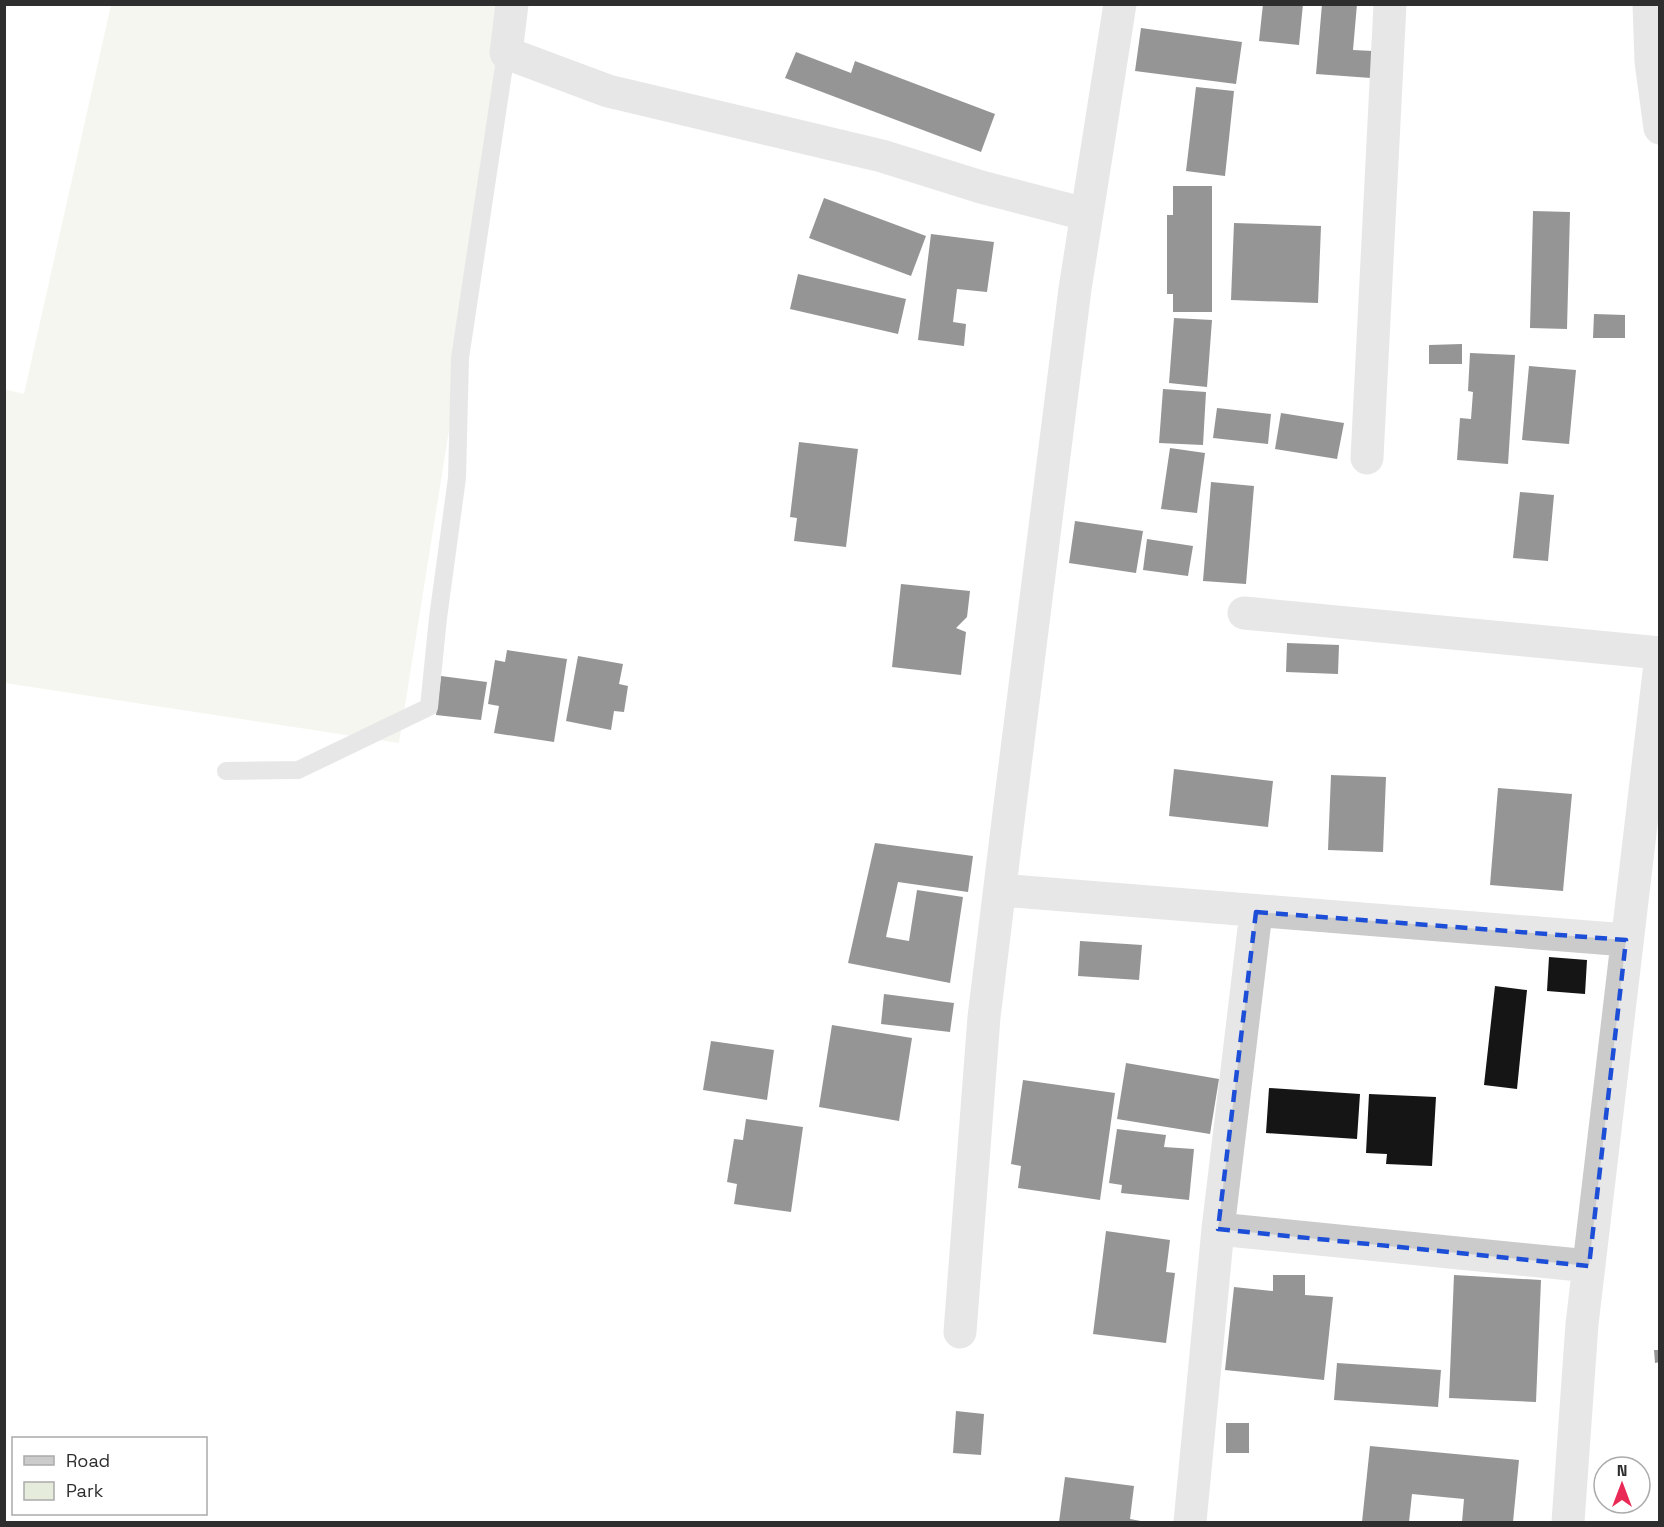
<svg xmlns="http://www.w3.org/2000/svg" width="1664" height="1527" font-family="'Space Grotesk',sans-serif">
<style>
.green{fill:#e6ecdb}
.building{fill:#151515}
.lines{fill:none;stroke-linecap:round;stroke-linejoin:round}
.service{stroke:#cbcbcb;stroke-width:18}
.minor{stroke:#cbcbcb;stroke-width:33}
.marked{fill:none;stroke:#1d4ed8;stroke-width:4.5;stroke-dasharray:12 8;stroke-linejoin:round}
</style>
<rect width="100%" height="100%" fill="#fff"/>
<path class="green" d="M111,5H517L399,743L5,683L4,389L24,394Z"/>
<path class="building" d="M1263,4H1303L1299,45L1259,41Z
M1322,4H1357L1353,50L1373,51L1371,78L1316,74Z
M1141,28L1242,42L1236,84L1135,71Z
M796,52L851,73L855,61L995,114L981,152L785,78Z
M1196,87L1234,91L1225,176L1186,171Z
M1173,186H1212V312H1173V294H1167V215H1173Z
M824,198L926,236L911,276L809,238Z
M1533,211L1570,212L1567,329L1530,328Z
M1234,223L1321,226L1318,303L1231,300Z
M931,234L994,242L987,292L957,289L953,322L966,324L964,346L918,340Z
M798,274L906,299L898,334L790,309Z
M1594,314L1625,315V338H1593Z
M1174,318L1212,320L1207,387L1169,383Z
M1462,344V364H1429V345Z
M1470,353L1515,355L1508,464L1457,460L1460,418L1471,419L1473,392L1468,391Z
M1529,366L1576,370L1569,444L1522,440Z
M1163,389L1206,392L1203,445L1159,443Z
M1217,408L1271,414L1268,444L1213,438Z
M1281,413L1344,423L1337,459L1275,449Z
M799,442L858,449L846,547L794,541L797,518L790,517Z
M1170,448L1205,453L1197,513L1161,509Z
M1211,482L1254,486L1246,584L1203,581Z
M1520,492L1554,495L1548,561L1513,558Z
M1075,521L1143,531L1136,573L1069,563Z
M1147,539L1193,546L1188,576L1143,570Z
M901,584L970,591L967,617L956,628L966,632L961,675L892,667Z
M1287,643L1339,645L1338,674L1286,672Z
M507,650L567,659L554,742L494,733L499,706L488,704L495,660L505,662Z
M578,656L623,664L619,684L628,686L624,712L614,711L611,730L566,721Z
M441,676L487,682L481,720L436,715Z
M1174,769L1273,781L1268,827L1169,816Z
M1331,775L1386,777L1383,852L1328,850Z
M1498,788L1572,794L1563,891L1490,885Z
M875,843L973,856L968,892L898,882L886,937L909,941L917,890L963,897L950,983L848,963Z
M1080,941L1142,945L1139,980L1078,976Z
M1549,957L1587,960L1585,994L1547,991Z
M1495,986L1527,990L1517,1089L1484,1085Z
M884,994L954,1003L950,1032L881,1024Z
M832,1025L912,1038L899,1121L819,1107Z
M711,1041L774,1050L767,1100L703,1090Z
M1126,1063L1219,1079L1210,1134L1117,1119Z
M1023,1080L1115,1093L1100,1200L1018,1188L1021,1166L1011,1164Z
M1269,1088L1360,1094L1357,1139L1266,1133Z
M1369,1094L1436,1097L1432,1166L1386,1164L1387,1154L1366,1153Z
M746,1119L803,1127L791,1212L734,1204L737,1184L727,1182L734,1139L743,1140Z
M1117,1129L1166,1135L1164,1147L1194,1149L1189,1200L1121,1193L1122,1185L1109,1183Z
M1106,1231L1170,1240L1166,1272L1175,1273L1166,1343L1093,1334Z
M1273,1275H1305V1295L1333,1297L1324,1380L1225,1370L1234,1287L1273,1291Z
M1454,1275L1541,1280L1536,1402L1449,1398Z
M1654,1350H1660V1362L1655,1363Z
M1337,1363L1441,1370L1438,1407L1334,1400Z
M956,1411L984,1414L981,1455L953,1453Z
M1226,1423H1249V1453H1226Z
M1370,1446L1519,1460L1513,1522H1462L1464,1499L1412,1494L1409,1522H1362Z
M1065,1477L1134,1486L1130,1519L1146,1522H1059Z"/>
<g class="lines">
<path class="service" d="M226,771L298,770L429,707L438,618L457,478L460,358L506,53"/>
<path class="minor" d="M512,4L506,53L608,91L882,156L981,187L1085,214
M1649,4L1651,62L1660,128
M1367,458L1390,4
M1244,613L1660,653
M1000,890L1626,940
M1218,1229L1589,1266
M960,1332L984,1017L1009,813L1075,289L1120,4
M1190,1522L1218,1229L1256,912
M1568,1522L1582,1324L1660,664"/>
</g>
<path d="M0 0H1664V1527H0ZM1256,912L1626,940L1589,1266L1218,1229Z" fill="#fff" fill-opacity=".55" fill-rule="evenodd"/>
<path class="marked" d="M1256,912L1626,940L1589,1266L1218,1229Z"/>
<rect width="1664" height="1527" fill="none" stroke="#2e2e2e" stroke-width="12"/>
<rect x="12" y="1437" width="195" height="78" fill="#ffffff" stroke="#ababab" stroke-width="1.5"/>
<rect x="24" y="1456" width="30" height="9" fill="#cbcbcb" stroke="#ababab" stroke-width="1.5"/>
<text x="66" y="1467" font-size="18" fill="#2e2e2e">Road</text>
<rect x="24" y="1482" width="30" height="18" fill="#e6ecdb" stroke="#ababab" stroke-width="1.5"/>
<text x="66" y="1497" font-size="18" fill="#2e2e2e">Park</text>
<g transform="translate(1622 1485)"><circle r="28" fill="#ffffff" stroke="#ababab" stroke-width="1.5"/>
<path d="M0-4.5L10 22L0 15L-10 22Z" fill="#ea2a56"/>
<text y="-9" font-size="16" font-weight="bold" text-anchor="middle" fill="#2e2e2e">N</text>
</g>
</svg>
